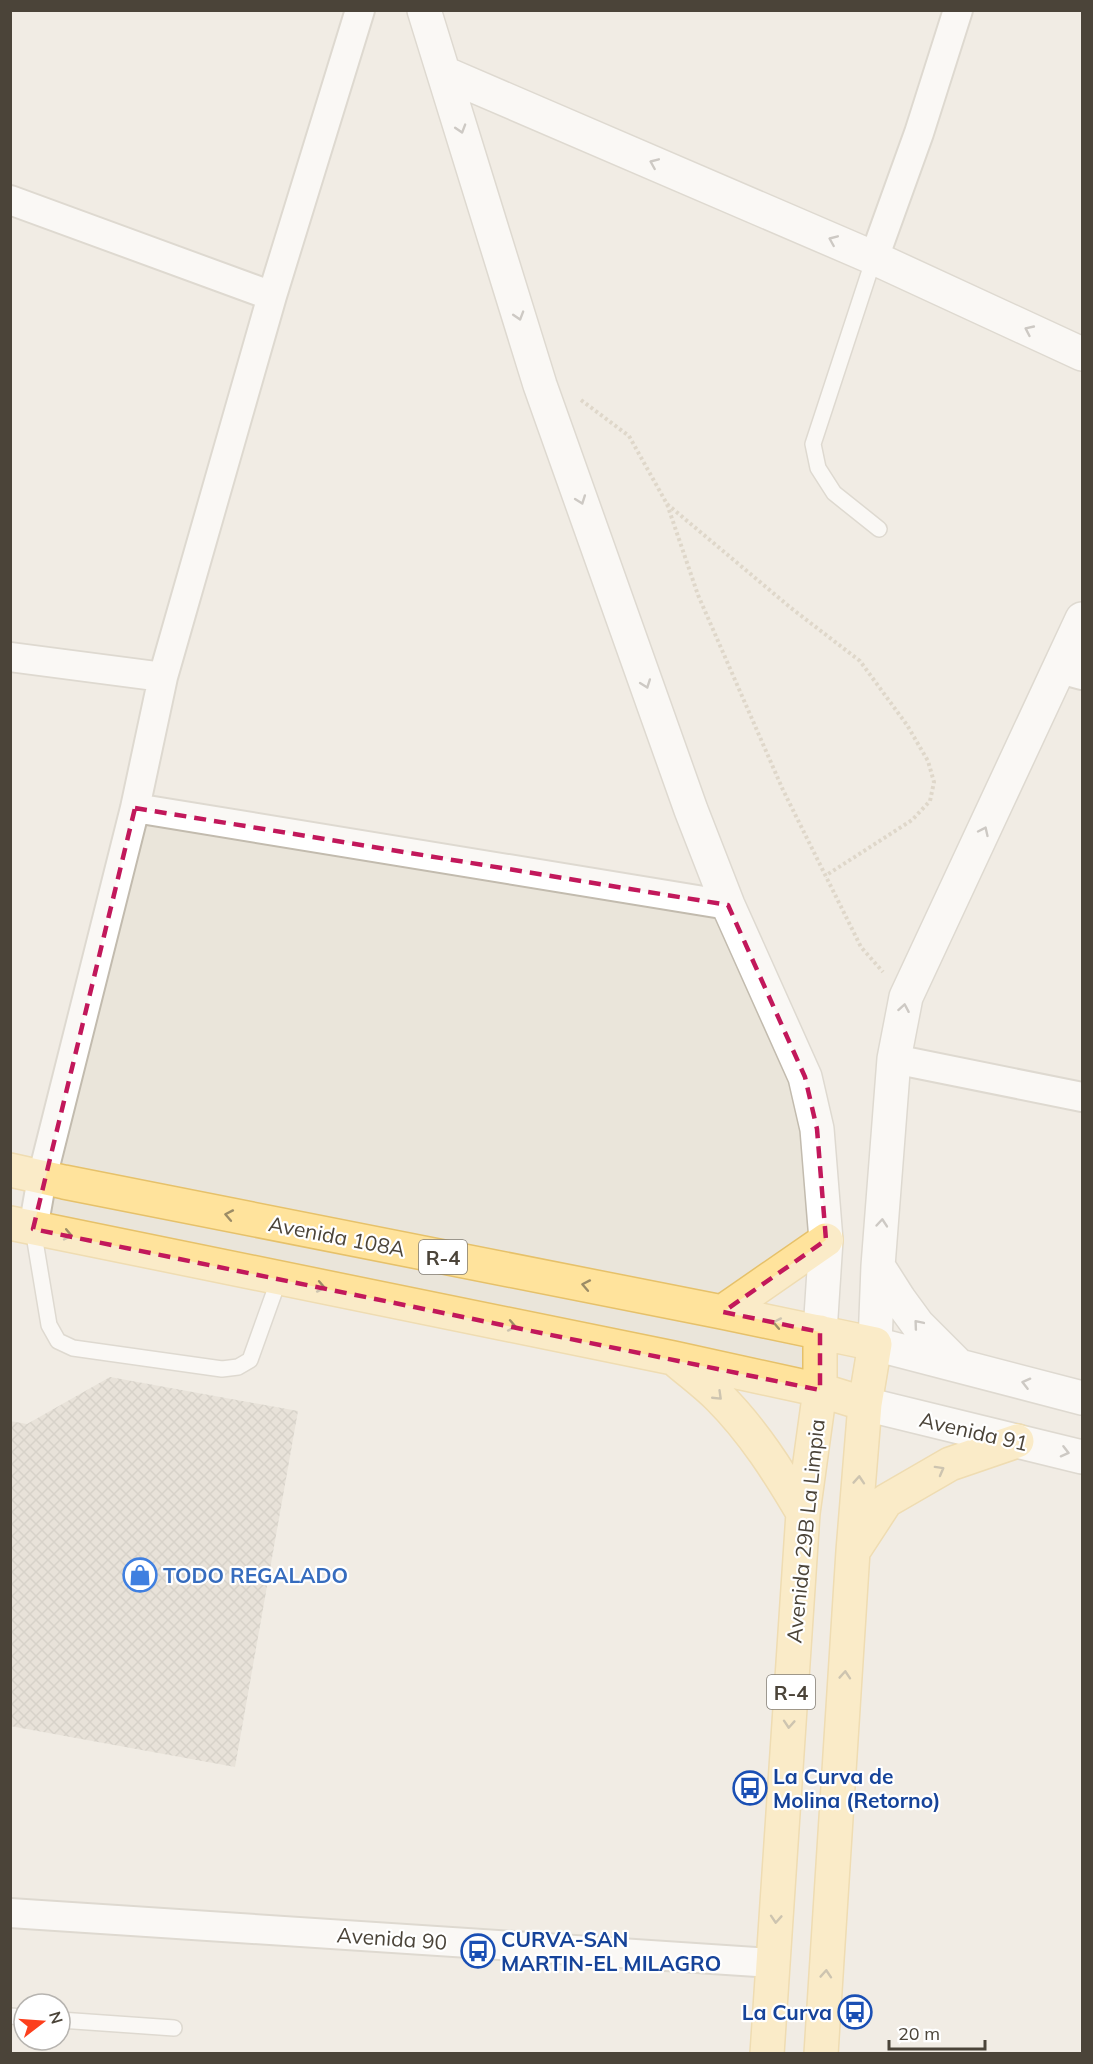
<svg xmlns="http://www.w3.org/2000/svg" width="1093" height="2064" font-family="Mulish,sans-serif">
<style>
.residential{fill:#eae5da;fill-rule:evenodd}
.building{fill:url(#building-cross-hatch)}
.lines{fill:none;stroke-linecap:round;stroke-linejoin:round}
.service-casing{stroke:#c2bbae;stroke-width:18}
.minor-casing{stroke:#c2bbae;stroke-width:32}
.tertiary-casing{stroke:#c2bbae;stroke-width:36}
.primary-casing{stroke:#e6c16a;stroke-width:36}
.path{stroke:#c4b79f;stroke-width:4;stroke-dasharray:3 3;stroke-linecap:butt}
.service{stroke:#fff;stroke-width:15}
.minor{stroke:#fff;stroke-width:28}
.tertiary{stroke:#fff;stroke-width:33}
.primary{stroke:#ffe39c;stroke-width:33}
.oneway{stroke:#9c9892}
.oneway2{stroke:#9c8c66}
.marked{fill:none;stroke:#c2185b;stroke-width:4.5;stroke-dasharray:12 8;stroke-linejoin:round}
.labels{text-anchor:middle;dominant-baseline:central;stroke-width:4.5;stroke-linejoin:round;paint-order:stroke}
.shield{fill:#fff;stroke:#817c74;stroke-width:1.5}
.shield-label{font-size:20px;font-weight:bold;fill:#4b4439}
.street-label{font-size:21px;fill:#4b4439;stroke:#fff}
.shop-label{font-size:21px;font-weight:bold;fill:#366cbe;stroke:#fff;text-anchor:start}
.transit-label{font-size:21px;font-weight:bold;fill:#164399;stroke:#fff;text-anchor:start}
</style>
<defs>
<pattern id="building-cross-hatch" width="8" height="8" patternUnits="userSpaceOnUse" patternTransform="scale(1.5)"><rect width="8" height="8" fill="#d8cfc1"/><path d="M0 0l8 8M0 8l8-8" fill="none" stroke="#b1aa9e"/></pattern>
</defs>
<rect width="100%" height="100%" fill="#f6f3ec"/>
<path class="residential" d="M11,11H1082V2053L11,2054ZM24,2004H60V2040H24Z"/>
<path class="building" d="M110,1377L298,1411L235,1767L10,1726V1421L27,1424Z"/>
<g class="lines">
<defs>
<path id="service" d="M874,258L813,444L818,468L834,493L879,529
M33,1229L49,1325L58,1341L73,1348L222,1369L238,1367L250,1360L279,1279
M10,2016L24,2017
M60,2020L174,2028"/>
<path id="minor" d="M10,200L272,296
M874,258L919,133L958,10
M10,657L163,677
M1060,669L1082,675
M135,808L728,905
M894,1059L1082,1097
M33,1229L42,1178L135,808L163,677L272,296L360,10
M10,1913L773,1963"/>
<path id="tertiary" d="M424,10L540,385L691,810L728,905L805,1077L817,1129L826,1240L820,1332
M444,73L874,258L1082,354
M1082,619L906,997L894,1059L878,1266L875,1344L1082,1398
M878,1266L899,1299L918,1325L957,1364
M865,1404L1082,1457"/>
<path id="primary" d="M10,1170L64,1182L722,1312L875,1344L865,1404L853,1551L821,2054
M10,1223L673,1358L820,1390L865,1404
M722,1312L826,1240
M677,1361C691,1373 706,1384 719,1397C753,1431 779,1472 803,1513
M856,1547L886,1501L950,1464L1017,1441
M767,2054L803,1513L820,1390V1332"/>
</defs>
<use href="#service" class="service-casing"/>
<use href="#minor" class="minor-casing"/>
<use href="#tertiary" class="tertiary-casing"/>
<use href="#primary" class="primary-casing"/>
<path class="path" d="M581,400L629,436L667,504L698,595L783,790L861,947L883,972
M667,504L791,608L860,661L907,725L928,761L934,782L930,801L912,820L825,876"/>
<use href="#service" class="service"/>
<use href="#minor" class="minor"/>
<use href="#tertiary" class="tertiary"/>
<use href="#primary" class="primary"/>
</g>
<defs><path id="oneway-chevron" d="M-2-3.5L2.5 0L-2 3.5" fill="none" stroke-width="1.6" stroke-linecap="round" stroke-linejoin="round" transform="scale(1.5)"/></defs>
<g class="oneway">
<use href="#oneway-chevron" transform="translate(461 129) rotate(73)"/>
<use href="#oneway-chevron" transform="translate(654 163) rotate(-157)"/>
<use href="#oneway-chevron" transform="translate(833 240) rotate(-157)"/>
<use href="#oneway-chevron" transform="translate(519 316) rotate(73)"/>
<use href="#oneway-chevron" transform="translate(1029 330) rotate(-155)"/>
<use href="#oneway-chevron" transform="translate(581 500) rotate(70)"/>
<use href="#oneway-chevron" transform="translate(646 684) rotate(70)"/>
<use href="#oneway-chevron" transform="translate(984 831) rotate(-65)"/>
<use href="#oneway-chevron" transform="translate(904 1008) rotate(-80)"/>
<use href="#oneway-chevron" transform="translate(882 1223) rotate(-85)"/>
<use href="#oneway-chevron" transform="translate(918 1324) rotate(-130)"/>
<use href="#oneway-chevron" transform="translate(1026 1383) rotate(-166)"/>
<use href="#oneway-chevron" transform="translate(1065 1452) rotate(14)"/>
</g>
<g class="oneway2">
<use href="#oneway-chevron" transform="translate(229 1215) rotate(-169)"/>
<use href="#oneway-chevron" transform="translate(68 1235) rotate(12)"/>
<use href="#oneway-chevron" transform="translate(586 1285) rotate(-169)"/>
<use href="#oneway-chevron" transform="translate(321 1287) rotate(11)"/>
<use href="#oneway-chevron" transform="translate(777 1323) rotate(-169)"/>
<use href="#oneway-chevron" transform="translate(512 1326) rotate(11)"/>
<use href="#oneway-chevron" transform="translate(718 1396) rotate(44)"/>
<use href="#oneway-chevron" transform="translate(940 1470) rotate(-29)"/>
<use href="#oneway-chevron" transform="translate(859 1480) rotate(-86)"/>
<use href="#oneway-chevron" transform="translate(845 1675) rotate(-86)"/>
<use href="#oneway-chevron" transform="translate(789 1724) rotate(94)"/>
<use href="#oneway-chevron" transform="translate(776 1919) rotate(94)"/>
<use href="#oneway-chevron" transform="translate(826 1974) rotate(-86)"/>
</g>
<path d="M0 0H1093V2064H0ZM135,808L728,905L805,1077L817,1129L826,1240L723,1312L820,1332V1390L33,1229Z" fill="#f6f3ec" fill-opacity=".55" fill-rule="evenodd"/>
<path class="marked" d="M135,808L728,905L805,1077L817,1129L826,1240L723,1312L820,1332V1390L33,1229Z"/>
<defs>
<symbol id="shop-ring" viewBox="-11 -11 22 22"><circle r="9.5" fill="#fff" stroke="#3f7fe0" stroke-width="1.5"/><path d="M-5-2.5h2.3a2.7 3.5 0 0 1 5.4 0H5L5.5 6h-11ZM-1.5-2.5h3a1.5 2.3 0 0 0-3 0Z" fill="#3f7fe0"/></symbol>
<symbol id="bus-ring" viewBox="-11 -11 22 22"><circle r="9.5" fill="#fff" stroke="#1a4fb4" stroke-width="1.5"/><path d="M-5-6H5V4H4V6H2V4H-2V6H-4V4H-5ZM-3.5-4V0h7V-4ZM-3.5 1.2v1.5H-2V1.2ZM2 1.2v1.5H3.5V1.2Z" fill="#1a4fb4"/></symbol>
</defs>
<g fill-rule="evenodd">
<use href="#shop-ring" x="121" y="1556" width="38" height="38"/>
<use href="#bus-ring" x="731" y="1769" width="38" height="38"/>
<use href="#bus-ring" x="459" y="1932" width="38" height="38"/>
<use href="#bus-ring" x="836" y="1993" width="38" height="38"/>
</g>
<g class="labels">
<g class="shield">
<rect x="419" y="1240" width="48" height="34" rx="4.5"/>
<rect x="767" y="1675" width="48" height="34" rx="4.5"/>
</g>
<g class="shield-label">
<text x="443" y="1257">R-4</text>
<text x="791" y="1692">R-4</text>
</g>
<g class="street-label">
<text transform="translate(337 1236) rotate(11)">Avenida 108A</text>
<text transform="translate(974 1431) rotate(13)">Avenida 91</text>
<text transform="translate(805 1531) rotate(-84)">Avenida 29B La Limpia</text>
<text transform="translate(392 1938) rotate(4)">Avenida 90</text>
</g>
<g class="shop-label">
<text x="163" y="1575">TODO REGALADO</text>
</g>
<g class="transit-label">
<text x="773" y="1776">La Curva de<tspan x="773" dy="24">Molina (Retorno)</tspan></text>
<text x="501" y="1939">CURVA-SAN<tspan x="501" dy="24">MARTIN-EL MILAGRO</tspan></text>
<text x="832" y="2012" text-anchor="end">La Curva</text>
</g>
</g>
<rect width="1093" height="2064" fill="none" stroke="#4b4439" stroke-width="24"/>
<g transform="translate(42 2022) rotate(73)"><circle r="28" fill="#ffffff" stroke="#b7b4b0" stroke-width="1.5"/>
<path d="M0-4.5L10 22L0 15L-10 22Z" fill="#fc3f1d"/>
<text y="-9" font-size="16" font-weight="bold" text-anchor="middle" fill="#4b4439">N</text>
</g>
<path d="M889 2040v9h96v-9" fill="none" stroke="#4b4439" stroke-width="3"/>
<text x="898" y="2040" font-size="18" fill="#4b4439" stroke="#ffffff" stroke-width="4.5" paint-order="stroke">20 m</text>
</svg>
